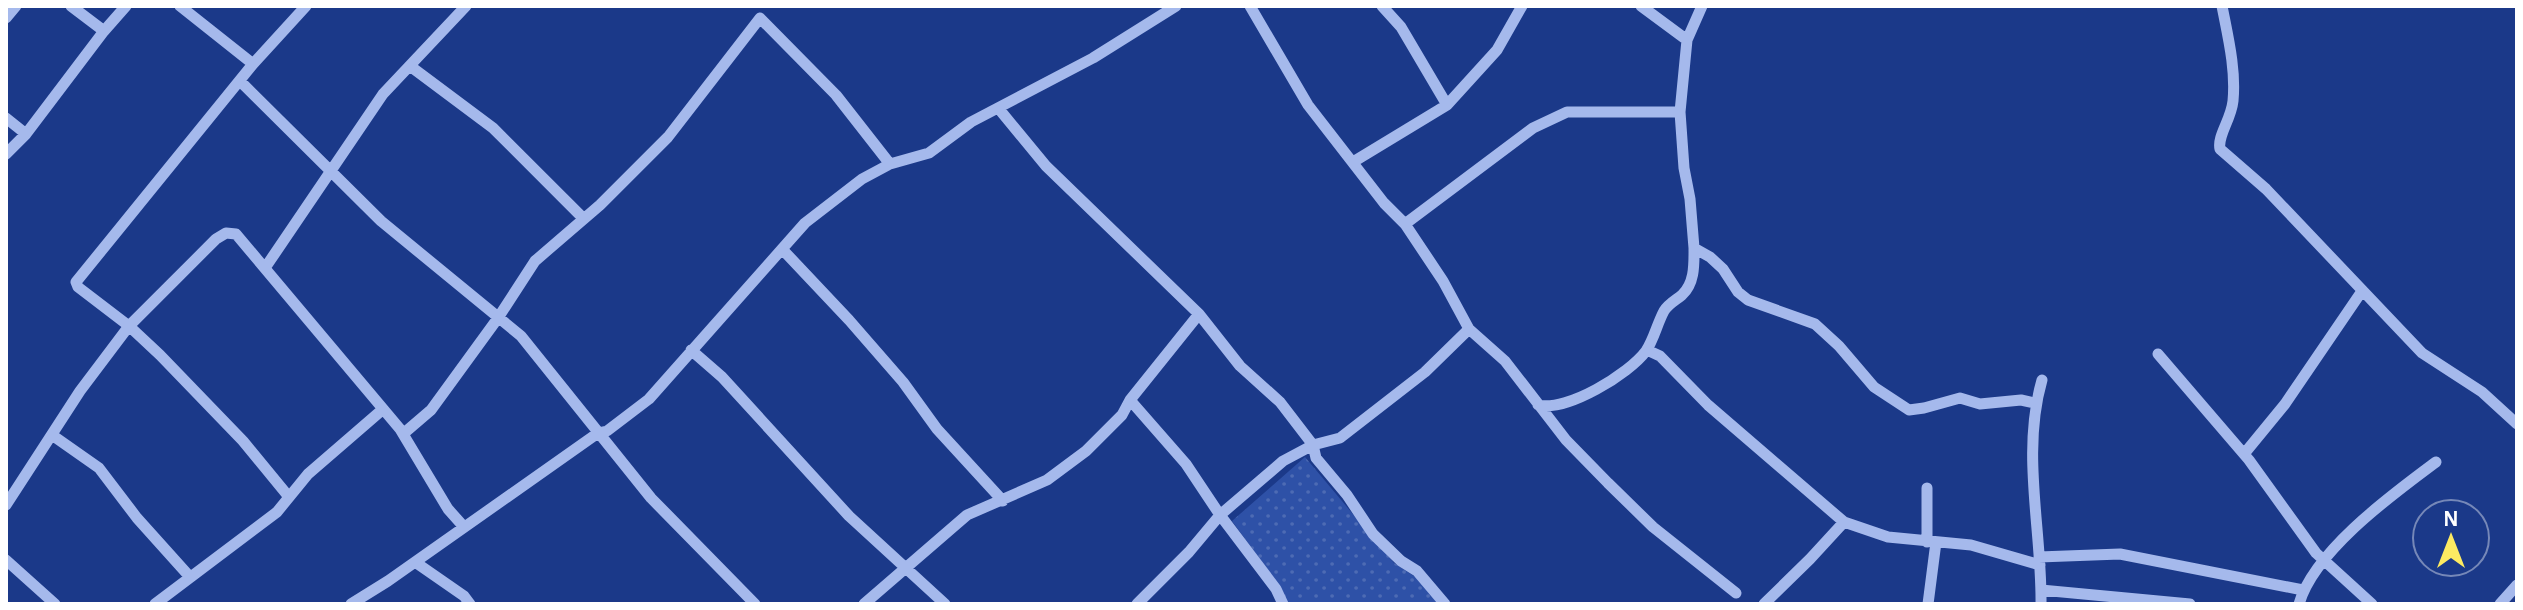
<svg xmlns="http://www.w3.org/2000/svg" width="2523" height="610" font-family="'Alegreya Sans',sans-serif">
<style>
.green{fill:url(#green-dots)}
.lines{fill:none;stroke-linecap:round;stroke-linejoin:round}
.minor{stroke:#a5b9ec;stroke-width:11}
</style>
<defs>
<pattern id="green-dots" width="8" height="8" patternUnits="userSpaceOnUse" patternTransform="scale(2)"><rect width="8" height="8" fill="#2e51a7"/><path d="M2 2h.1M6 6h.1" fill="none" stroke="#4d6bb4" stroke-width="1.8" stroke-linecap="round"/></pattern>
</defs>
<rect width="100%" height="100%" fill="#1b3989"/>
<path class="green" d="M1305,457L1394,563L1423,582L1441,604H1288L1276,581L1232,521Z"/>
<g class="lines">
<path class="minor" d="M71,6L104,31L126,6
M180,6L253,64
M1250,6L1308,105L1384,203L1405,224L1443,281L1469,329L1505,361L1566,440L1608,483L1653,527L1736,593
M1382,6L1401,27L1447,105
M1641,6L1687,40
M1702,6L1687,40L1680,112L1684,168L1690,199L1694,248L1710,257L1723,269L1738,292L1748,300L1815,324L1839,346L1874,387L1909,410L1924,408L1960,398L1980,404L2021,400L2035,403
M2222,6C2228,37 2236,69 2233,101C2231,120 2217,136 2220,149L2266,189L2422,353L2482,392L2517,424
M6,18L16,6
M410,66L493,128L583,218
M240,81L381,221L521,336L651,498L755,604
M999,109L1046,166L1199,314L1240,366L1280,402L1313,445L1316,458L1347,495L1373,534L1401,561L1417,571L1445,604
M6,118L26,134
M6,154L26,134L104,31
M1353,162L1447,105L1497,50L1522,6
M1405,224L1533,128L1567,112H1680
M782,249L849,320L903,382L937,429L1003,501
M265,268L383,94L466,6
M691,350L722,377L849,516L945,604
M1647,350L1660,356L1708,405L1844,522L1888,537L1971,545L2040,565
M2158,354L2249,460L2316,553L2372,604
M1130,400L1186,464L1220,515L1276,589L1283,604
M1538,405C1567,412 1629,374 1646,351C1654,339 1657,324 1664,311C1668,304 1676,300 1682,295C1695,283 1694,264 1694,248
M403,434L431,410L498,318L535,261L600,205L668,137L760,18L836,95L890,164
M52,435L99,468L137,518L190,577
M2244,454L2285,404L2362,291
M1927,488V542
M289,497L243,441L160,355L129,326L78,287L76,282L253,64L306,6
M6,505L80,391L129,326L216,239L226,233L236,234L400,429L448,509L464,527
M2039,557L2120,554L2303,590
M6,560L55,604
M415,562L464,596L470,604
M2041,590L2190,604
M155,604L277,512L308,474L382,410
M351,604L388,581L598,433L607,431L649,399L805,223L862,179L890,164L929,153L971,122L1093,58L1176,6
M864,604L967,515L1047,480L1086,451L1122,415L1130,400L1199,314
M1137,604L1189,552L1220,515L1283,461L1313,445L1340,438L1425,372L1469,329
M1764,604L1810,559L1844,522
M1928,604L1936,542
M2041,604C2042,530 2021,453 2042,380
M2299,604C2314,551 2393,494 2436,462
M2500,604L2517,585"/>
</g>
<rect width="2523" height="610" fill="none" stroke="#ffffff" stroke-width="16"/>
<g transform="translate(2451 538)"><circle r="38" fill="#1b3989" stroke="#7688b8" stroke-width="2"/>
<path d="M0-6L14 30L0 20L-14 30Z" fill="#fdea62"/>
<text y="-12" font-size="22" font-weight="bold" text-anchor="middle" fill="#ffffff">N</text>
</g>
</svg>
